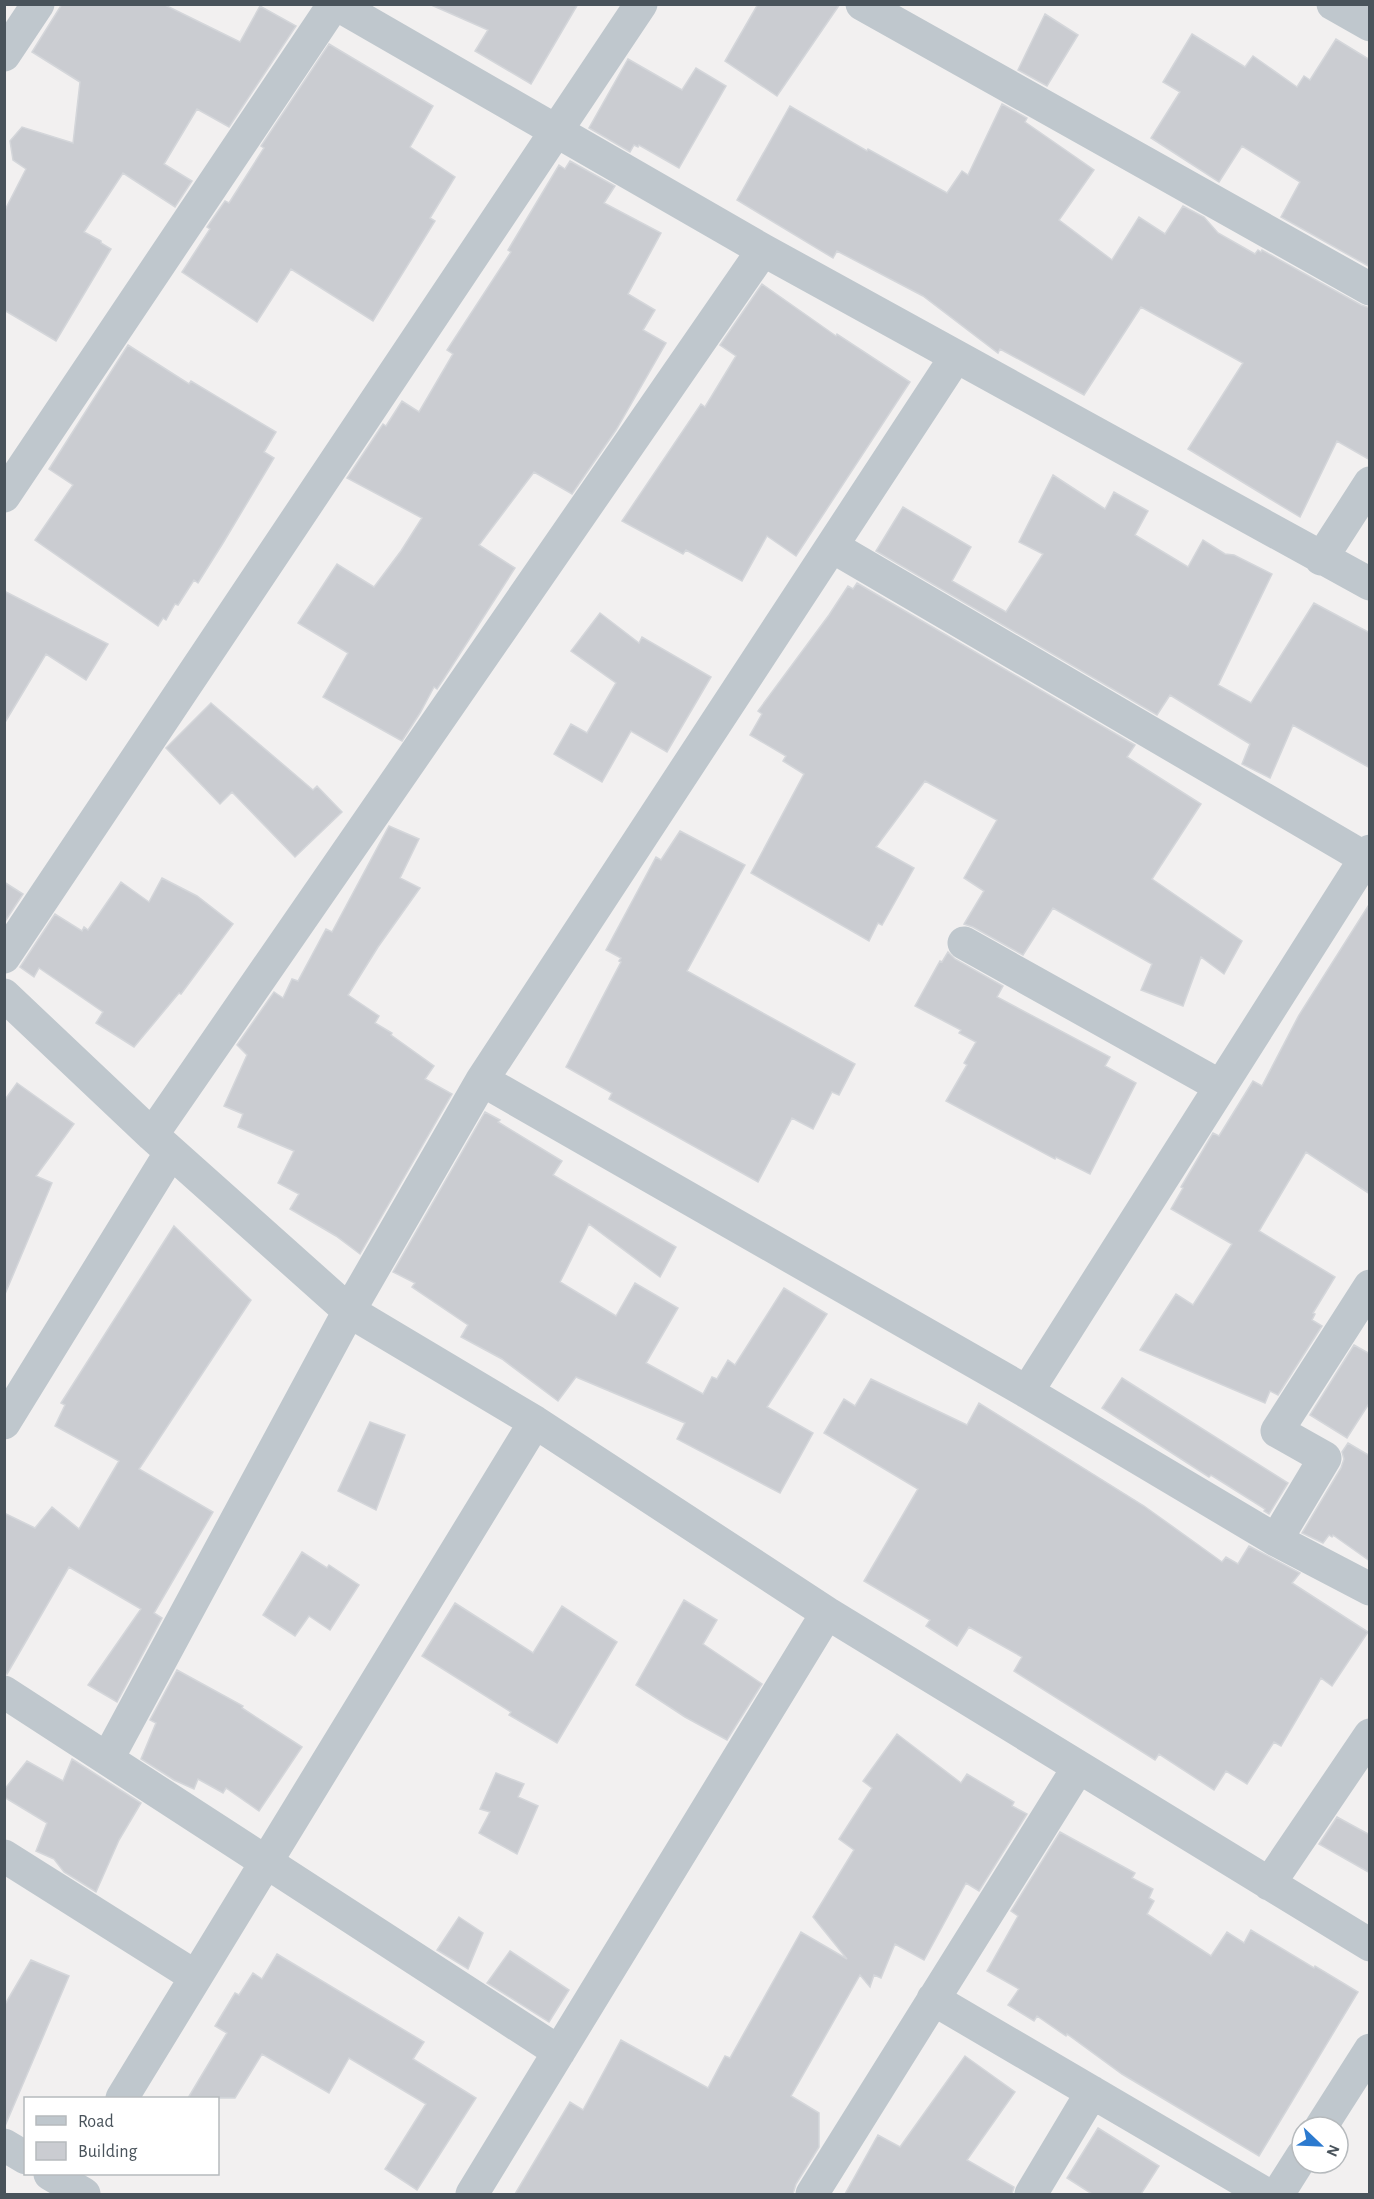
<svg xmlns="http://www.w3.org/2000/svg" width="1374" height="2199" font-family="'Alegreya Sans',sans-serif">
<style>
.building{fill:#caccd1;stroke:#d4d6da;stroke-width:1.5}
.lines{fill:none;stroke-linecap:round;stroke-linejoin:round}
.minor{stroke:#bfc7cd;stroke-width:33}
</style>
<rect width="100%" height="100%" fill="#f2f0f0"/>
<path class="building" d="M62,4H163L240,42L260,6L296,26L229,127L197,109L164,164L192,181L175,207L123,173L84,232L101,241V243L111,249L56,341L4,310V212L26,169L13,160L10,141L22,127L73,143L80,82L32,52Z
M429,4H578L531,84L475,51L488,30Z
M758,4H840L777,96L725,61Z
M1045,14L1078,35L1047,86L1018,70Z
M1192,34L1245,67L1253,56L1297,87L1304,76L1310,80L1336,39L1370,60V267L1281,217L1300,182L1242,146L1219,182L1151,138L1180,92L1163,82Z
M329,44L433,106L410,147L455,177L430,218L435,221L373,321L291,269L257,322L182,272L210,229L207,227L225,201L229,203L264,148L261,146Z
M628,59L682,90L696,68L726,86L679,168L639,145L638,147L634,145L630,152L589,128Z
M1002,104L1027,118L1025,122L1094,170L1059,220L1112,260L1139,217L1165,234L1183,206L1204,217L1218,233L1255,254L1258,250L1261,252L1262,250L1361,305L1370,308V460L1337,441L1300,517L1188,449L1243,363L1141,307L1084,395L1000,349L998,353L923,296L837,251L833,258L737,200L790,106L867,151L868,149L947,193L962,171L968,175Z
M570,161L615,186L604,203L661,233L628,294L655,310L643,330L666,343L616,430L572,494L534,472L479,545L515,568L443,680L437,689L434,687L420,713L402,741L323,697L348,653L298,623L337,564L374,587L401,551L422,518L347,478L383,424L386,426L402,401L419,412L453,354L447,350L511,252L508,250L559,165L565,169Z
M762,284L836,336L837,334L910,382L796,556L767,536L742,581L686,550L683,554L622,521L701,404L705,407L736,356L720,345Z
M128,345L189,384L191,381L276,432L264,452L274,458L223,543L198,583L194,580L178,605L175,604L166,620L163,618L158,626L35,540L73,485L49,469Z
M1053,475L1105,509L1114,492L1148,511L1135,535L1188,567L1203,540L1225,554L1234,555L1272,574L1218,685L1251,703L1314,603L1370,633V768L1293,725L1270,778L1242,764L1250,744L1170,695L1157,715L876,551L903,507L971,547L952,581L1006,612L1043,554L1019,542Z
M857,583L1135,745L1127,757L1201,804L1152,879L1242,941L1224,974L1201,957L1183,1006L1141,990L1152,964L1053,908L1023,955L973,927L964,924L984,891L964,878L997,820L925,781L876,847L914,868L882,925L878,923L869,941L751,873L804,774L783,761L786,756L750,735L762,714L758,711L829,615L848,586L853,589Z
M4,591L108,644L86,680L46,654L4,724Z
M600,613L639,643L642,637L711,677L667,752L631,731L602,782L554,754L571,724L587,733L616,683L571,651Z
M211,703L313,790L317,786L342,812L295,857L232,792L220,804L166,748Z
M389,826L419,839L400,878L420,888L378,947L348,995L379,1016L375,1023L392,1033L391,1035L434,1066L425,1079L452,1094L360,1254L336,1236L290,1209L299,1194L278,1183L294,1151L238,1127L243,1114L224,1106L247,1055L237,1045L274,992L283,998L292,979L298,981L326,929L332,932Z
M680,831L745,865L687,971L855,1064L839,1095L832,1092L813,1129L792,1118L758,1182L609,1099L612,1093L566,1067L621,962L619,961L621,958L606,950L656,857L661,860Z
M162,878L197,896L233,924L181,994L179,993L134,1047L96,1023L103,1012L39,968L34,977L20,967L55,914L82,931L84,927L88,930L121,882L149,902Z
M4,882L23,894L4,923Z
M1370,903V1194L1306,1152L1259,1231L1335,1277L1313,1313L1315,1314L1312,1320L1322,1326L1278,1395L1270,1391L1265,1403L1140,1350L1176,1294L1193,1305L1232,1244L1171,1209L1183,1188L1181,1187L1213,1133L1219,1136L1253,1081L1262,1086L1299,1015Z
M948,952L955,959L1003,986L997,997L1110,1057L1105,1066L1136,1083L1090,1174L1056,1157L1055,1159L946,1101L967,1065L964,1063L976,1042L959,1033L961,1030L915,1006L940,961L942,962Z
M17,1083L74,1124L36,1176L52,1183L5,1294L4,1101Z
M485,1112L500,1120L498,1122L562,1161L553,1175L676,1247L660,1277L589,1224L560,1282L616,1316L635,1283L678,1308L646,1363L703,1394L712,1377L717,1379L728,1360L735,1365L784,1288L827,1314L767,1407L813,1433L780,1493L677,1439L685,1423L576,1377L558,1401L502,1359L461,1337L468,1325L412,1287L415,1283L393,1272Z
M174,1226L251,1300L139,1469L213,1512L154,1613L162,1618L117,1702L88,1685L141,1609L69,1567L7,1674L4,1673V1513L35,1528L52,1507L79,1529L119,1461L55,1426L65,1405L61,1403Z
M1354,1345L1370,1354V1402L1347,1438L1310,1415Z
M1122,1378L1288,1483L1269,1514L1264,1511L1265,1509L1211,1475L1209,1477L1102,1408Z
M871,1379L967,1425L979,1403L1144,1506L1222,1562L1226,1557L1238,1564L1249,1546L1300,1573L1292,1583L1368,1632L1332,1686L1321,1678L1281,1746L1274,1742L1247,1784L1226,1771L1214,1790L1159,1754L1155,1760L1014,1671L1022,1657L969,1627L957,1646L926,1626L930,1620L864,1581L918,1489L824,1433L844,1399L855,1406Z
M370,1422L405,1435L376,1510L338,1491Z
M1348,1443L1370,1456V1561L1333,1535L1332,1537L1329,1535L1323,1543L1302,1533L1341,1468L1344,1459L1342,1452Z
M302,1552L327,1568L329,1565L359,1585L330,1630L309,1616L295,1636L263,1615Z
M684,1600L717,1620L703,1644L762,1684L727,1740L685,1717L636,1685Z
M455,1603L533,1653L562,1606L617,1642L557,1743L509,1715L511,1712L422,1656Z
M177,1670L243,1706L242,1708L302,1747L259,1811L226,1788L223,1793L198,1779L194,1789L174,1780L141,1759L156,1723L150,1720Z
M897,1734L961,1783L967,1774L1014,1802L1012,1806L1027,1814L979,1891L966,1883L924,1960L895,1944L881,1978L874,1975L870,1987L860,1975L791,2096L819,2113V2147L796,2184L793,2194H515L570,2102L583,2110L621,2040L708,2088L725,2056L730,2058L801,1932L847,1959L813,1917L854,1850L839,1839L872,1788L863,1781Z
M72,1759L141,1803L119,1840L96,1892L64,1872L54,1859L36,1851L47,1823L4,1797V1790L27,1761L63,1781Z
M496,1773L524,1784L518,1797L538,1806L517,1854L479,1833L490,1812L480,1809Z
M1337,1817L1370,1835V1873L1319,1844Z
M1060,1832L1135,1873L1132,1878L1153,1889L1149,1898L1154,1901L1147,1914L1211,1956L1227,1932L1244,1943L1251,1930L1314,1968L1315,1966L1358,1992L1259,2156L1122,2074L1067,2034L1066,2036L1037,2016L1034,2021L1008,2005L1019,1989L987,1971L1018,1916L1011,1911Z
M459,1917L483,1933L468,1969L437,1950Z
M510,1951L569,1990L549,2022L487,1983Z
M277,1954L424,2042L413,2059L476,2098L417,2190L385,2169L426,2104L349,2058L329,2093L262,2054L235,2098H188L227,2033L215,2026L235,1993L239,1995L253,1973L262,1979Z
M31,1960L69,1976L5,2126L4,2006Z
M965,2056L1015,2092L967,2160L1014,2187L1012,2194H845L878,2135L900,2147Z
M1098,2128L1159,2166L1141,2194H1092L1067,2178Z"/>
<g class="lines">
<path class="minor" d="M336,4L763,250L1370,584
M862,4L1370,289
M1333,4L1370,25
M4,55L38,4
M4,496L334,4
M833,547L1365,858
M1321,559L1370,483
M964,943L1220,1086
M4,957L641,4
M4,995L152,1135L349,1311L535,1422L827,1613L1370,1945
M482,1080L1027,1392L1276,1540L1370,1589
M152,1135L763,250
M1027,1392L1370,851
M4,1423L171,1152
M1276,1540L1325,1458L1277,1431L1370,1286
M4,1692L559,2052
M108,1758L349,1311L482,1080L955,358
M4,1856L196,1977
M1269,1884L1370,1735
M933,1999L1266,2194
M122,2098L535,1422
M1321,2127L1370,2050
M4,2145L26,2158
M50,2174L84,2194
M472,2194L827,1613
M812,2194L1078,1768
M1031,2194L1092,2092
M1278,2194L1302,2156"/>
</g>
<rect width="1374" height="2199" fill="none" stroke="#49535b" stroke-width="12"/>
<rect x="24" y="2097" width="195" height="78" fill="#ffffff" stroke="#b6babd" stroke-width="1.5"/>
<rect x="36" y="2116" width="30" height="9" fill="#bfc7cd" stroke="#b6babd" stroke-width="1.5"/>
<text x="78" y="2127" font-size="18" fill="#49535b">Road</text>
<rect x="36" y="2142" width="30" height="18" fill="#caccd1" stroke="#b6babd" stroke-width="1.5"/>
<text x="78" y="2157" font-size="18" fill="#49535b">Building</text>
<g transform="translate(1320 2145) rotate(113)"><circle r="28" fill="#ffffff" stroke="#b6babd" stroke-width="1.5"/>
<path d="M0-4.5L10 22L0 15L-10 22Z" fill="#2c7acf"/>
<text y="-9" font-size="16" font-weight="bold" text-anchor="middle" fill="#49535b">N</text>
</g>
</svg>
